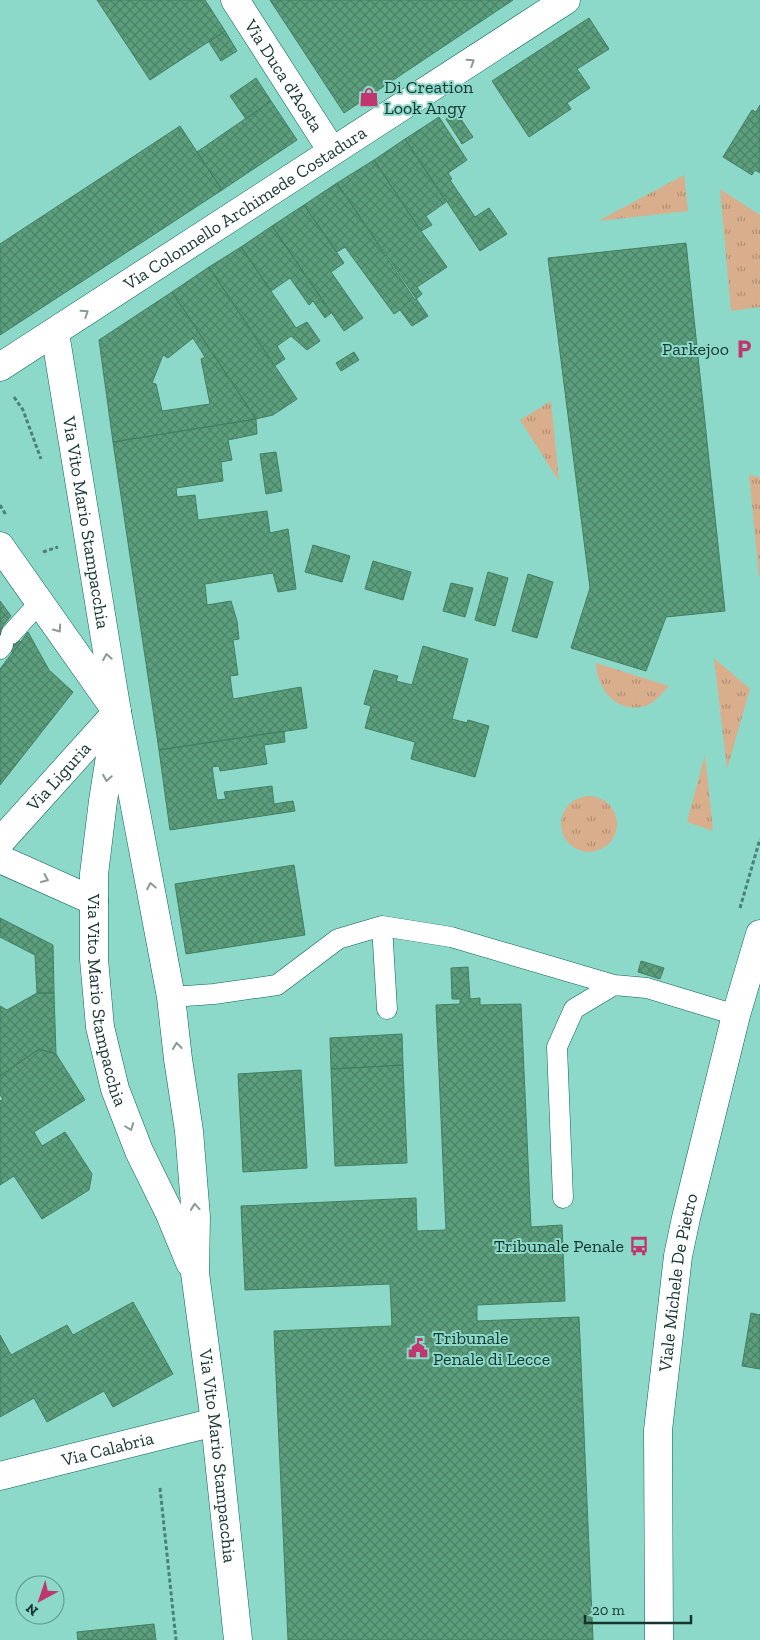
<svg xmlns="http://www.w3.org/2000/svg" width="760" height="1640" font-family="'Zilla Slab',serif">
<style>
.grass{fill:url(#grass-tufts)}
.building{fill:url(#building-cross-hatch);stroke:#437f61;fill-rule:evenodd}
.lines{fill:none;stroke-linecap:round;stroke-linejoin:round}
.lane-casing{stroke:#096357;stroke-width:21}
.street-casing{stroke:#096357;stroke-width:29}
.secondary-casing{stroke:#096357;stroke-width:29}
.path{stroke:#4c8076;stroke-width:3;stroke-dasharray:4 2.5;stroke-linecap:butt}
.lane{stroke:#fff;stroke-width:20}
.street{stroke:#fff;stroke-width:28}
.secondary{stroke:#fff;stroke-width:28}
.oneway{stroke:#8a9a97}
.labels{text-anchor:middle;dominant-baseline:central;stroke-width:4;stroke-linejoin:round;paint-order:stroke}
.street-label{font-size:18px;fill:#15352f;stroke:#8cd8c9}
.poi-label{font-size:18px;fill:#15352f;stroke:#8cd8c9;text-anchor:start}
</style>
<defs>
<pattern id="grass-tufts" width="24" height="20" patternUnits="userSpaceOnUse" patternTransform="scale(1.25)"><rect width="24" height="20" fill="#d9ae8c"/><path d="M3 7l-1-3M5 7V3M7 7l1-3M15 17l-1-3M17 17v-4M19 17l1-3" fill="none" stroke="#af8e73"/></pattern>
<pattern id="building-cross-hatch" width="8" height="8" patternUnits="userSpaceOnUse" patternTransform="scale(1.25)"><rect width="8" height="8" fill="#5c9f7d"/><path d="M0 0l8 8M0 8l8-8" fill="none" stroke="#4b8267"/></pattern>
</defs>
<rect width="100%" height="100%" fill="#8cd8c9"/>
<path class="grass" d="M684,175L688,211L598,221Z
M720,189L760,215V307L731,311Z
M551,401L559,481L520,420Z
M749,474L760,478V577L759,576Z
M714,658L750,689L727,769Z
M596,663L669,686C661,695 653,705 641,707C614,712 596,686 596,663Z
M705,755L713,831L687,822Z
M561 824a28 28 0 1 1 56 0a28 28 0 1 1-56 0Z"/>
<path class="building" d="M97,0H205L225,31L150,80Z
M270,0H513L344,113Z
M589,18L609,49L577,69L590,88L567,103L571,109L529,137L492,81Z
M225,31L237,51L221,61L209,42Z
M256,78L271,101L246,119L230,96Z
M271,101L297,140L222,190L197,152Z
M760,105V173L755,170L752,175L723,157L752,110L756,112Z
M456,112L473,137L462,144L446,119Z
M439,117L467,160L448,173L452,179L450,180L475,217L489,208L507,234L480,251L405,139Z
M180,126L222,190L0,335V244Z
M405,139L446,202L426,216L432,225L421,231L374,160Z
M374,160L421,231L447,267L417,287L422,294L415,300L337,183Z
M337,183L428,316L412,326L400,310L394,314L345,247L337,252L304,205Z
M304,205L344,263L331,272L363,318L344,331L272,226Z
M272,226L331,313L325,318L313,301L309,305L290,278L271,291L241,247Z
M686,243L725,611L666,617L646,671L571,648L590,588L548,258Z
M241,247L296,328L307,322L320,341L307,350L291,336L277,346L285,359L274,366L209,267Z
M209,267L297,399L273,415L256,419L172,292Z
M172,292L256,419L113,442L99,340ZM193,338L205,357L201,359L210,404L162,411L156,384L152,383L163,355L168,358Z
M354,352L359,360L341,371L336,363Z
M256,419L257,434L228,440L232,460L221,462L223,481L176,488L177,497L195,495L198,520L267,511L270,533L288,529L296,589L278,592L273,573L205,584L207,605L231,601L237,621L239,639L233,640L238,675L230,676L233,699L301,687L307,728L159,750L113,442Z
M276,452L282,491L266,494L260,454Z
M313,545L350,556L342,582L305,572Z
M373,561L411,572L403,600L365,589Z
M488,572L508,578L495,626L475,620Z
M528,574L553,582L537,638L512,631Z
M451,583L473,588L465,617L443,611Z
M0,601L11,616L2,627L21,642L13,653L0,643Z
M28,632L49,670L73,692L0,785V669Z
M423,646L468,659L452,719L467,723L468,720L489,726L475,777L411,759L415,742L365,728L371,706L364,704L374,670L398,676L396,681L412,685Z
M284,731L285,742L264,745L267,764L220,771L219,766L212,767L217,800L226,799L224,792L272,786L274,804L293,801L295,811L170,830L159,750Z
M294,865L305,935L186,954L175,884Z
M0,918L53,945L54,993H37L35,955L0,937Z
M641,961L664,968L660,979L638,972Z
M468,967L470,999L480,998V1005L521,1004L531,1227L562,1225L565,1301L477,1305V1321L579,1317L593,1640H288L274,1331L392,1326L390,1284L245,1290L241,1206L416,1198L417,1231L446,1230L436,1005L460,1004V999H452L451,968Z
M37,993H54L56,1054L39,1049L0,1076V1006L7,1010Z
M402,1034L403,1065L331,1069L330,1038Z
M39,1049L56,1054L85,1100L34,1132L42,1146L65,1132L92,1174L89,1190L42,1219L14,1176L0,1185V1101L3,1099L0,1095V1076Z
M403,1065L407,1163L335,1166L331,1069Z
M301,1070L307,1168L243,1172L238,1074Z
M133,1302L173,1374L113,1407L104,1391L47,1422L34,1398L0,1417V1335L11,1355L67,1325L73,1335Z
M751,1313L760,1315V1314V1369L742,1366Z
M154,1624L156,1640H78L77,1632Z"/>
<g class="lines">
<defs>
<path id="lane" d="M11,634L40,602
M0,649L3,645
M382,926L387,1009
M171,997L214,994L277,985L338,939L382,926L451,937L614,985
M563,1198L557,1047L574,1009L614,985L647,988L736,1015"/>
<g id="street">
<path id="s1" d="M235,0L332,151"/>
<path id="s2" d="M55,333L117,712L171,997L178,1059L189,1131L196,1217L195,1273L215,1422L238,1640"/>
<path id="s3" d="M0,367L566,0"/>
<path id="s4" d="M0,546L117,712L103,801L94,874V959L100,1027L115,1089L139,1151L169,1212L190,1263"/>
<path id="s5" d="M0,842L117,712"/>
<path d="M0,859L94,901"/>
<path id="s6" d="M0,1476L215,1422"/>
</g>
<g id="secondary">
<path id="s7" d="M659,1640L658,1430L678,1256L686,1218L736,1015L760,934"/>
</g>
</defs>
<use href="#lane" class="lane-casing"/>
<use href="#street" class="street-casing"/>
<use href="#secondary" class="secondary-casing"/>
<path class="path" d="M14,397L23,410L41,459
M0,505L6,515
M43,552L58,547
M740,908L760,839
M160,1488L176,1640"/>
<use href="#lane" class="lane"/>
<use href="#street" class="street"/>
<use href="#secondary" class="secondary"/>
</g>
<defs><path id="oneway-chevron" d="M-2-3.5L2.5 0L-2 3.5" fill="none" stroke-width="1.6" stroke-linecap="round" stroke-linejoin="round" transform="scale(1.25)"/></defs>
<g class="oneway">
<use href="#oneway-chevron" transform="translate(471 62) rotate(-33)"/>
<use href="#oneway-chevron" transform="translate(85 313) rotate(-33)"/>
<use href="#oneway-chevron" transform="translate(58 629) rotate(55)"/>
<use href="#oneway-chevron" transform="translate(107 657) rotate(-100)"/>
<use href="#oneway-chevron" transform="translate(107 778) rotate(99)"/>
<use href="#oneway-chevron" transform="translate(45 879) rotate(24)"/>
<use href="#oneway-chevron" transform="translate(151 886) rotate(-101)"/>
<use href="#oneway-chevron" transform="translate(177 1046) rotate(-96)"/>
<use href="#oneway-chevron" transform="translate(130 1127) rotate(69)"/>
<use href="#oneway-chevron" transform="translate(195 1207) rotate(-95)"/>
</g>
<defs>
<symbol id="shop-bare" viewBox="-9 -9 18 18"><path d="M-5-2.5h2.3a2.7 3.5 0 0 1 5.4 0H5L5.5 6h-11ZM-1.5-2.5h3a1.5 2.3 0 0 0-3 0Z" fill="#c0366e" stroke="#8cd8c9" stroke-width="2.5" paint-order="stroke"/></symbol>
<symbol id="parking-bare" viewBox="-9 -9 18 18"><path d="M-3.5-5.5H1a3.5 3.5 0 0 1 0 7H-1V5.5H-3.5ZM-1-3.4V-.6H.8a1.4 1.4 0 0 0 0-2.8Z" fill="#c0366e" stroke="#8cd8c9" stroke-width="2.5" paint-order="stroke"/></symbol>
<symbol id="bus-bare" viewBox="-9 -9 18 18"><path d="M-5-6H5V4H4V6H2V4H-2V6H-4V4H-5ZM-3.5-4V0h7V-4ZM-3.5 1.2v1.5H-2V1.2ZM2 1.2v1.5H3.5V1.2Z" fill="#c0366e" stroke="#8cd8c9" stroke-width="2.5" paint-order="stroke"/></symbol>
<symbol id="civic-bare" viewBox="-9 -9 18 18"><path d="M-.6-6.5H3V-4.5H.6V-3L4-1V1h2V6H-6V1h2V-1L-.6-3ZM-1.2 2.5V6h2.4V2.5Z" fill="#c0366e" stroke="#8cd8c9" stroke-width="2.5" paint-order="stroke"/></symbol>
</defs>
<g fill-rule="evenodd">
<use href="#shop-bare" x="355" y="83" width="28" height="28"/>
<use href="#parking-bare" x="730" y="335" width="28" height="28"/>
<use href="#bus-bare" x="625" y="1232" width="28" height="28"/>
<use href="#civic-bare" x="404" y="1334" width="28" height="28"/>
</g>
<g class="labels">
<g class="street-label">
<text stroke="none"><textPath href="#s1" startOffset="90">Via Duca d'Aosta</textPath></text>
<text stroke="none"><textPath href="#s3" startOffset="292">Via Colonnello Archimede Costadura</textPath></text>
<text stroke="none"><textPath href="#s2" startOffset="192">Via Vito Mario Stampacchia</textPath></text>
<text stroke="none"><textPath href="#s5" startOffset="88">Via Liguria</textPath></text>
<text stroke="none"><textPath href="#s4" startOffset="494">Via Vito Mario Stampacchia</textPath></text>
<text stroke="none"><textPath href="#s7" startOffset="359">Viale Michele De Pietro</textPath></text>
<text stroke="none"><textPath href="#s6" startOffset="111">Via Calabria</textPath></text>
<text stroke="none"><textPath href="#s2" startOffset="1136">Via Vito Mario Stampacchia</textPath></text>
</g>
<g class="poi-label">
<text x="384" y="87">Di Creation<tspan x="384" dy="21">Look Angy</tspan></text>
<text x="729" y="349" text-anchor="end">Parkejoo</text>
<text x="624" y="1246" text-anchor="end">Tribunale Penale</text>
<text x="433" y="1338">Tribunale<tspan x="433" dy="21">Penale di Lecce</tspan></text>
</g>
</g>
<g transform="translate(40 1600) rotate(220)"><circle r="24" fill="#8cd8c9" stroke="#5c978b"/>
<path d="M0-4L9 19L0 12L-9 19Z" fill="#c0366e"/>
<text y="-8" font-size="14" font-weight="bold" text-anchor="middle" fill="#15352f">N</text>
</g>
<path d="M585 1615v8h106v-8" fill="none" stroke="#15352f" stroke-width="2.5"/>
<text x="592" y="1615" font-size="15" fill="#15352f" stroke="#8cd8c9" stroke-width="4" paint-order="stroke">20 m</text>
</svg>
